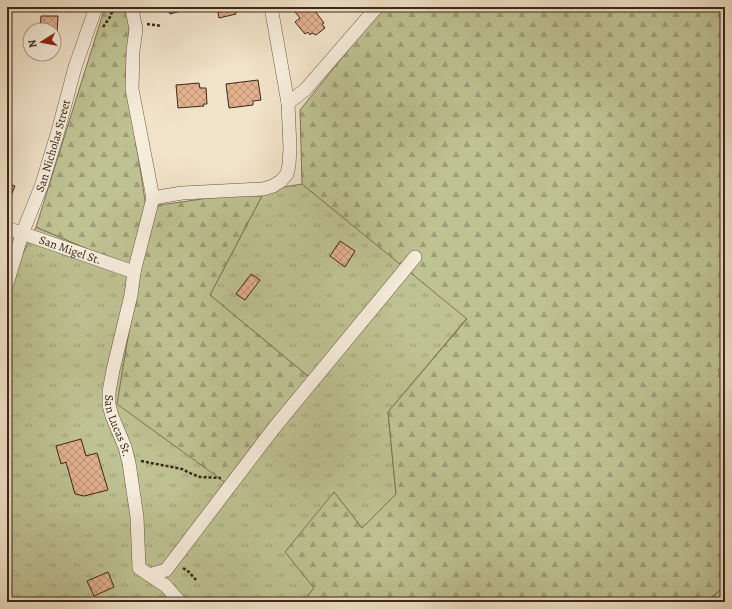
<svg xmlns="http://www.w3.org/2000/svg" width="732" height="609" font-family="Alegreya,serif">
<style>
.grass{fill:url(#grass-tufts);stroke:#7d7456}
.forest{fill:url(#forest-firs);stroke:#7d7456}
.building{fill:url(#building-cross-hatch);stroke:#3b2718}
.lines{fill:none;stroke-linecap:round;stroke-linejoin:round}
.minor-casing{stroke:#685644;stroke-width:14}
.path{stroke:#3b2718;stroke-width:2.5;stroke-dasharray:3 2;stroke-linecap:butt}
.minor{stroke:#f6eddc;stroke-width:13}
.labels{text-anchor:middle;dominant-baseline:central;stroke-width:3;stroke-linejoin:round;paint-order:stroke}
.street-label{font-size:12px;fill:#3b2718;stroke:#f6eddc}
</style>
<defs>
<pattern id="grass-tufts" width="24" height="20" patternUnits="userSpaceOnUse"><rect width="24" height="20" fill="#bfc293"/><path d="M3 7l-1-3M5 7V3M7 7l1-3M15 17l-1-3M17 17v-4M19 17l1-3" fill="none" stroke="#9c9e77"/></pattern>
<pattern id="forest-firs" width="22" height="20" patternUnits="userSpaceOnUse"><rect width="22" height="20" fill="#bfc293"/><path d="M5 1l3.5 6h-7zM16 11l3.5 6h-7z" fill="#9c9e77"/></pattern>
<pattern id="building-cross-hatch" width="8" height="8" patternUnits="userSpaceOnUse"><rect width="8" height="8" fill="#e3b18e"/><path d="M0 0l8 8M0 8l8-8" fill="none" stroke="#b99073"/></pattern>
</defs>
<rect width="100%" height="100%" fill="#f1e3c9"/>
<filter id="stains"><feTurbulence type="fractalNoise" baseFrequency=".005" numOctaves="4"/><feColorMatrix values="0 0 0 0 .2 0 0 0 0 .09 0 0 0 0 .02 0 0 0 .5 -.17"/></filter>
<radialGradient id="worn" r=".72"><stop offset=".6" stop-color="#630" stop-opacity="0"/><stop offset="1" stop-color="#630" stop-opacity=".3"/></radialGradient>
<path class="grass" d="M302,184L467,318L388,412L396,494L362,528L334,492L314,588L303,602H7V286L36,227L139,271L309,377L210,295L265,190Z
M725,587V602H705Z"/>
<path class="forest" d="M105,7H129L130,104L146,207L265,190L210,295L309,377L230,486L117,404L139,271L36,227Z
M383,7H725V364L718,370L725,383V587L704,602H303L314,588L285,552L334,492L362,528L396,494L388,412L467,319L302,184L300,110Z"/>
<path class="building" d="M168,7H191V8L170,14Z
M217,7H235L236,14L219,18Z
M301,7H312L324,23L322,24L325,28L316,35L312,33L310,35L308,32L305,34L295,22L300,18L295,12Z
M41,16H58L57,33H54V30H40Z
M258,80L261,100L253,101V105L229,108L226,84Z
M199,83L200,88H206L207,104H203L204,106L178,108L176,85Z
M7,183L15,186L8,203H7Z
M340,241L355,251L345,267L330,256Z
M251,274L260,280L245,300L236,294Z
M81,439L86,456L97,453L108,490L84,496L75,494L66,462L61,464L56,446Z
M108,572L114,587L94,596L87,581Z"/>
<g class="lines">
<defs>
<g id="minor">
<path id="s1" d="M132,10L136,29L133,51L132,89L153,198L134,272L131,295L113,370L109,392V405L112,416L125,447L129,463L137,517L139,568L166,586L180,602"/>
<path d="M288,103L305,90L377,7"/>
<path d="M153,198L182,193L263,189L273,186L281,181L287,174L289,165L290,148L288,103L271,7"/>
<path id="s2" d="M7,228L134,272"/>
<path id="s3" d="M7,284L22,234L42,184L58,131L75,67L96,7"/>
<path d="M149,575L166,570L274,428L415,257"/>
</g>
</defs>
<use href="#minor" class="minor-casing"/>
<path class="path" d="M147,24L162,26
M103,27L110,17L114,7
M141,461L182,469L192,474L200,477L221,478
M183,568L189,572L196,580"/>
<use href="#minor" class="minor"/>
</g>
<g class="labels">
<g class="street-label">
<text stroke="none"><textPath href="#s3" startOffset="146">San Nicholas Street</textPath></text>
<text stroke="none"><textPath href="#s2" startOffset="67">San Migel St.</textPath></text>
<text stroke="none"><textPath href="#s1" startOffset="425">San Lucas St.</textPath></text>
</g>
</g>
<rect width="732" height="609" fill="none" stroke="#f1e3c9" stroke-width="24"/>
<rect x="8" y="8" width="716" height="593" fill="none" stroke="#3b2718" stroke-width="2"/>
<rect x="12" y="12" width="708" height="585" fill="none" stroke="#3b2718"/>
<g transform="translate(42 42) rotate(259)"><circle r="19" fill="#f6eddc" stroke="#ab9e8e"/>
<path d="M0-3L7 15L0 10L-7 15Z" fill="#8f2418"/>
<text y="-6" font-size="11" font-weight="bold" text-anchor="middle" fill="#3b2718">N</text>
</g>
<rect width="100%" height="100%" filter="url(#stains)"/>
<rect width="100%" height="100%" fill="url(#worn)"/>
</svg>
